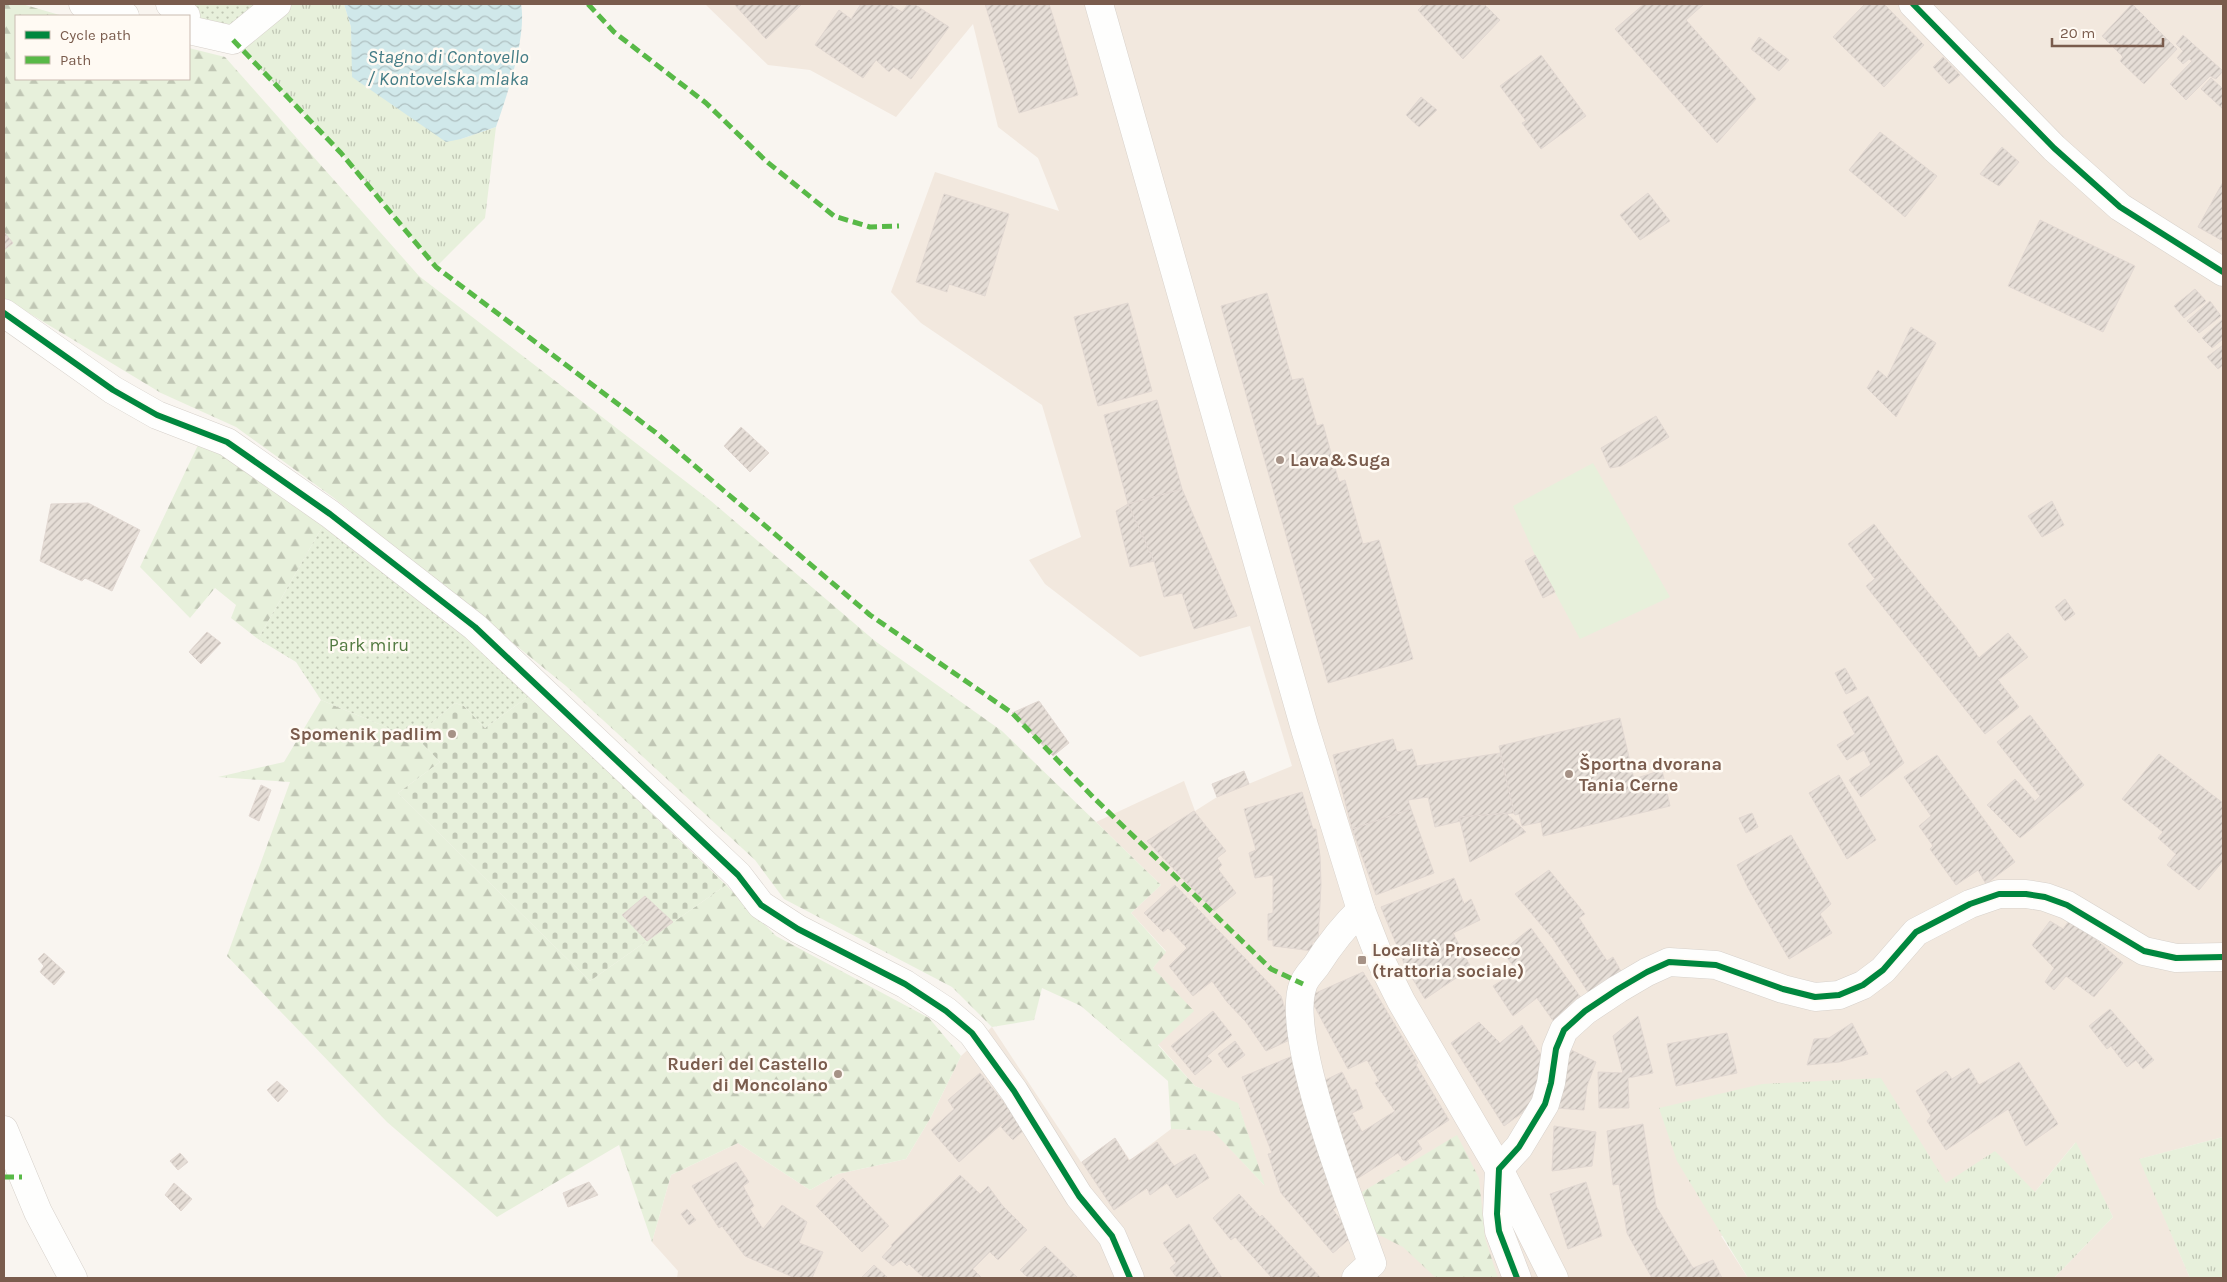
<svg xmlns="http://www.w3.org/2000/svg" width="2227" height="1282" font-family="Karla,sans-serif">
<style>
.residential{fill:#f2e8de}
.grass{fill:url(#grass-tufts)}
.forest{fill:url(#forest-firs)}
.cemetery{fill:url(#cemetery-stones)}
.park{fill:url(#park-dots)}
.pitch{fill:#e7f0db}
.water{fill:url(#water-waves)}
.building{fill:url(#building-hatch);stroke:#e2d8d2}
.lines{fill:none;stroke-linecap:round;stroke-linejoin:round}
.street-casing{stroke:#d7d1cb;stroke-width:29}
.secondary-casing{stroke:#d9d2cb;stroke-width:29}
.street{stroke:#fefefd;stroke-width:28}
.secondary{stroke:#fefefd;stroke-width:28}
.quiet{stroke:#58b947;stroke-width:5;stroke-dasharray:10 5;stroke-linecap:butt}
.cycleway-casing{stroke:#fffaf3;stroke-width:9}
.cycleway{stroke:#00873e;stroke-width:6}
.poi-dot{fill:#a69286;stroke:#fffaf3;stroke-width:2}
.labels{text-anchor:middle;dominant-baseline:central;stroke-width:5;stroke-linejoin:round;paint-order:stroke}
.poi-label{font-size:18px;font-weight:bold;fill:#7a5c4d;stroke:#fffaf3;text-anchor:start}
.park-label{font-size:18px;fill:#537a41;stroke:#fffaf3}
.water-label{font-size:19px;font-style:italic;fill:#437c86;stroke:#fffaf3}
</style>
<defs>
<pattern id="grass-tufts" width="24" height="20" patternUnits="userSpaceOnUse" patternTransform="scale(1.25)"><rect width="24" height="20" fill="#e7f0db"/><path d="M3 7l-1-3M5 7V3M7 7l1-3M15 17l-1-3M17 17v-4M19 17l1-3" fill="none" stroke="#c0c6b4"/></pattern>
<pattern id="forest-firs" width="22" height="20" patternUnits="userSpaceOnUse" patternTransform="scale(1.25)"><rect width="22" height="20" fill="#e7f0db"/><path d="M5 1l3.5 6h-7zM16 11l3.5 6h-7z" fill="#c0c6b4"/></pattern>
<pattern id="cemetery-stones" width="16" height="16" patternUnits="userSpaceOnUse" patternTransform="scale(1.25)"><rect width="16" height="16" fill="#e7f0db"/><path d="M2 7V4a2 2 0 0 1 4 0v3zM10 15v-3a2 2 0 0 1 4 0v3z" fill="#c0c6b4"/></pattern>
<pattern id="park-dots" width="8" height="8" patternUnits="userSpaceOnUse" patternTransform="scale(1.25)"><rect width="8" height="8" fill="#e7f0db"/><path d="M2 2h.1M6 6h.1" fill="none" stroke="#c0c6b4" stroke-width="1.8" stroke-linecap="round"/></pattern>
<pattern id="water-waves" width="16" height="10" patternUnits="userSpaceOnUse" patternTransform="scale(1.25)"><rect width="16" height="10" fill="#d0e8ea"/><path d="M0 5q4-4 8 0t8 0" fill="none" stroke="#aebfc0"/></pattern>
<pattern id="building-hatch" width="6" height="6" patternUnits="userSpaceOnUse" patternTransform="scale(1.25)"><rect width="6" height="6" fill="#e6ded7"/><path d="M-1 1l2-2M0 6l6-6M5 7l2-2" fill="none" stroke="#bfb7b1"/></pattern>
</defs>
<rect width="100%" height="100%" fill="#f9f5f0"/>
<path class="residential" d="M705,4H2223V1137L2140,1159L2190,1278H2054L2113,1217L2075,1143L2035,1192L1946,1183L1721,1236L1748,1278H677L678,1271L652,1242L671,1175L738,1143L810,1190L838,1174L906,1159L931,1117L961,1056L992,1027L1081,1162L1115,1138L1130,1160L1171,1129L1213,1130L1264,1185L1238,1104L1195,1086L1158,1044L1153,968L1166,951L1131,913L1161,885L1096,822L1184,781L1195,811L1217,797L1292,766L1250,626L1140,657L1045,584L1029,560L1081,537L1042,405L921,323L891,292L935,172L1059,211L1038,158L998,127L973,24L896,117L810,70L768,65Z"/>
<path class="grass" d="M277,4H344L351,27L353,77L461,139L496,127L485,218L436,267L341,153L233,40Z
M1881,1078L1946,1183L1995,1151L2035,1192L2076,1142L2113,1217L2054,1278H1748L1677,1161L1659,1108L1762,1084Z
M2223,1137V1278H2190L2139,1159Z"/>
<path class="forest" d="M4,4H22L63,16H16V79H189V48L225,57L419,276L711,501L875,641L1002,731L1161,885L1131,913L1166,952L1153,968L1194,1011L1158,1045L1195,1086L1238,1103L1265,1186L1213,1131L1171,1129L1168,1081L1081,1006L1042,988L1034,1020L992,1027L952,987L784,899L755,860L566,686L334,498L236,427L161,393L4,298Z
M198,445L227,450L325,522L258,639L231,618L236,605L215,588L190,618L140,567Z
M321,700L420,741L440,762L398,793L590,981L726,885L776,936L929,1018L961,1056L931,1117L906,1159L838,1174L810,1190L738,1143L671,1175L652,1242L619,1145L497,1217L387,1122L227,956L290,782L218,777L284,762Z
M1457,1135L1479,1178L1485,1238L1498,1278H1436L1403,1247L1375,1233L1362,1192Z"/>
<path class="cemetery" d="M529,696L726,885L590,981L398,793L440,762L420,741L422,731L455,703L464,706L485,728Z"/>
<path class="park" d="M193,4H277L233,40L183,15Z
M325,522L467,636L529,696L485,728L464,706L455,703L422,731L420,741L321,700L296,662L258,639Z"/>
<path class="pitch" d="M1593,463L1670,597L1580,639L1535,555L1513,506Z"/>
<path class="water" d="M344,4H521C527,36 507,96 496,127L461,139L446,142L352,77L351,27Z"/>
<path class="building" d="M734,4H802L766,39Z
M861,4H889L902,12L908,4H914L949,27L911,79L894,67L889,72L876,60L863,78L815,45L839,10L851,19Z
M985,4H1049L1078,95L1019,113Z
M1424,4H1484L1500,20L1463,59L1418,10Z
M1644,4H1704L1686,20L1756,99L1717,143L1615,29Z
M1865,4H1884L1924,45L1884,87L1833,37Z
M2132,4L2177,49L2144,84L2120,61L2123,57L2102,36Z
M2183,35L2223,71L2216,79L2210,76L2186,100L2170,84L2192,61L2189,59L2183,64L2177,58L2183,51L2176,44Z
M1759,37L1789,60L1779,71L1751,49Z
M1541,55L1586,116L1541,149L1522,123L1526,121L1500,86Z
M1943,57L1960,75L1949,84L1933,67Z
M2211,78L2223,89V109L2201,89Z
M1421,97L1437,110L1419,127L1406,115Z
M1880,132L1937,176L1905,217L1849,170Z
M2002,147L2019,162L1999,186L1980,174Z
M2223,182V241L2198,227Z
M1648,193L1670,221L1640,240L1620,215Z
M944,194L1009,214L985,296L949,284L947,292L916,282Z
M2040,220L2135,266L2103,332L2008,286Z
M4,232L13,243L4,250Z
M2195,289L2206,301L2184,318L2174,306Z
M1267,293L1292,380L1303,378L1317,426L1323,424L1339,482L1345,480L1363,544L1379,540L1413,659L1328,683L1221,306Z
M2210,301L2221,316L2199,333L2187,321Z
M1128,303L1152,391L1098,406L1074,317Z
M2223,319V339L2212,348L2202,338Z
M1911,327L1936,343L1896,417L1867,388L1878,370L1887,378Z
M2223,345V365L2218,369L2207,357Z
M1157,400L1182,489L1128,504L1104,415Z
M1656,416L1669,437L1621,466L1610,468L1601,448Z
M741,427L769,453L750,472L724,446Z
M1182,489L1237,616L1194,629L1182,593L1164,597L1154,561L1128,504Z
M2052,501L2064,525L2042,537L2028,516Z
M88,503L140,530L112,591L85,578L82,581L40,561L51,504Z
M1128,504L1154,561L1130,567L1116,511Z
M1874,524L1900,558L1875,579L1848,544Z
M1535,555L1555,592L1543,598L1525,561Z
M1900,558L1962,634L1979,658L2008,633L2028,657L1998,680L2019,707L1985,734L1866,586Z
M2065,599L2075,614L2065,621L2055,607Z
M207,632L221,643L201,664L189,652Z
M1845,668L1857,689L1846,694L1835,673Z
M1868,696L1904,763L1861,797L1849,780L1871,765L1864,750L1847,760L1837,745L1855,734L1843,712Z
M1039,701L1069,743L1053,756L1012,713Z
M2030,715L2084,785L2020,838L1987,805L2015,779L2035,801L2040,796L1997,742Z
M1620,718L1634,779L1662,770L1670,806L1543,836L1541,822L1522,826L1519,814L1515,815L1514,813L1499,746Z
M1393,739L1397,752L1412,749L1417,766L1500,753L1514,813L1459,817L1461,821L1435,827L1428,797L1408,800L1411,809L1352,829L1333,755Z
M2159,754L2223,803V861L2199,890L2167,865L2176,854L2158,838L2163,832L2122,799Z
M1937,755L2015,862L1986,884L1978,870L1956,885L1930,849L1933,846L1919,826L1931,816L1904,777Z
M1244,771L1249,784L1217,797L1212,784Z
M1839,775L1876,840L1847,859L1809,793Z
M261,785L271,790L259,821L249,816Z
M1302,792L1313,829H1316L1320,856L1321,884L1318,942H1312L1313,951L1273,946V940H1268V914L1273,913V875L1255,878L1249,853L1256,850L1244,809Z
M1411,809L1434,873L1376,895L1352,829Z
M1194,811L1226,851L1217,858L1222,865L1218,869L1236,893L1214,911L1147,841Z
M1506,813L1526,832L1470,862L1459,817Z
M1752,813L1758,827L1746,833L1739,818Z
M1791,835L1831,904L1820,914L1832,933L1789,959L1748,888L1737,865Z
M1549,870L1585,914L1579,918L1607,961L1613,957L1623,975L1592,998L1553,939L1515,894Z
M1454,878L1464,904L1471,899L1480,920L1453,933L1471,968L1425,999L1406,968L1381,907Z
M1175,885L1281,996L1294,1038L1266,1051L1246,1022L1227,1002L1212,981L1193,996L1169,966L1187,948L1168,928L1163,932L1144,913Z
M645,896L673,922L647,941L622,915Z
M2071,918L2123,963L2094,997L2066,976L2054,990L2045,982L2054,968L2032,945L2050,921L2063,929Z
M1531,928L1584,1002L1554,1022L1537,998L1513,1016L1493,986L1517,971L1502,951Z
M44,953L65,972L54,985L40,972L44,966L38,959Z
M1363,972L1418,1063L1416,1065L1449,1120L1417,1141L1422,1149L1406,1161L1403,1160L1398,1153L1355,1180L1319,1083L1342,1072L1352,1091L1356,1089L1363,1108L1352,1113L1362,1132L1395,1111L1375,1083L1379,1081L1367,1060L1348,1069L1309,996Z
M2110,1009L2154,1060L2143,1069L2136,1060L2127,1067L2111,1046L2107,1049L2089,1026Z
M1213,1011L1232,1035L1207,1056L1212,1061L1195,1075L1171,1046Z
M1638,1016L1653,1073L1628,1078L1629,1108H1599L1598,1072L1623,1073L1613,1036Z
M1479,1022L1500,1043L1522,1025L1549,1067L1535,1104L1504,1126L1451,1043Z
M1852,1023L1868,1054L1839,1062L1807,1065L1814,1039L1829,1038Z
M1727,1033L1737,1073L1676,1086L1667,1044Z
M1235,1041L1245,1055L1228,1068L1218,1054Z
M1565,1047L1596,1062L1587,1086L1584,1110L1556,1108Z
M1295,1055L1342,1202L1333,1210L1353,1236L1333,1253L1281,1193L1268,1154L1272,1153L1242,1077Z
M2019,1062L2058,1124L2026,1146L2008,1109L1946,1150L1927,1121L1931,1116L1916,1091L1946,1071L1952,1079L1969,1068L1979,1085Z
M980,1073L1013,1114L959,1162L931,1130L954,1109L948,1100Z
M277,1081L288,1091L278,1102L267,1090Z
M1013,1114L1025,1129L1013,1140L1001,1127Z
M1643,1124L1656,1206L1693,1268L1713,1260L1722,1278H1652L1627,1233L1619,1184L1613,1185L1607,1131Z
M1554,1126L1596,1132L1592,1166L1552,1171Z
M1115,1138L1129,1161L1157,1142L1174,1166L1195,1154L1209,1178L1177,1198L1167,1183L1150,1195L1147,1188L1114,1210L1082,1162Z
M180,1153L188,1162L178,1170L170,1161Z
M736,1162L749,1182L743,1186L754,1206L750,1209L763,1229L782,1205L807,1222L799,1243L823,1252L812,1278H795L745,1256L722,1226L719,1228L692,1186Z
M960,1175L980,1194L988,1186L1002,1205L1027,1230L998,1260L990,1252L973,1269L982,1278H924L909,1264L907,1266L901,1260L893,1266L882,1257L892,1246L891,1245Z
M843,1178L889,1226L862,1252L816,1206Z
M589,1182L598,1195L568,1207L563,1193Z
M1586,1182L1602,1236L1568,1249L1550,1194Z
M174,1183L192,1199L181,1211L165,1195Z
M1239,1194L1260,1217L1262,1215L1321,1278H1272L1235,1237L1231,1240L1213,1218Z
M687,1209L696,1220L689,1225L681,1214Z
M1189,1224L1203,1249L1222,1278H1177L1170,1268L1176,1263L1163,1243Z
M1045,1246L1077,1277L1078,1278H1028L1020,1270Z
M874,1265L888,1278H861Z"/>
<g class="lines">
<defs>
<path id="street" d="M83,4L125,16
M170,4L186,16
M1913,4L2054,148L2120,207L2223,272
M189,30L233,40L277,4
M4,313L113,390L157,415L227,442L330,514L475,627L738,875L761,905L798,929L905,984L946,1011L972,1033L1014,1091L1079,1196L1112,1236L1130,1278
M4,1130L38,1212L73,1278
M1356,1278L1372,1263C1352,1206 1284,1037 1303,985C1305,978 1312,971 1316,966C1330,944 1342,928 1361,910
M1517,1278L1499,1231L1497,1214L1499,1169L1519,1147L1545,1104L1551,1083L1556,1049L1564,1030L1585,1011L1618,989L1647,972L1669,962L1716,965L1783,989L1815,997L1839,995L1863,985L1883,970L1916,932L1970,904L1999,894H2026L2045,897L2067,905L2144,951L2176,958L2223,957"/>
<path id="secondary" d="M1099,4L1305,729L1361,910L1381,961L1401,1001L1499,1169L1554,1278"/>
</defs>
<use href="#street" class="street-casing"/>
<use href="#secondary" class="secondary-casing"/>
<use href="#street" class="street"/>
<use href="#secondary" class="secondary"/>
<path class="quiet" d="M588,4L614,32L706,103L766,161L834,216L870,227L899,226
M233,40L341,153L436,267L655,432L870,615L1012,713L1094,798L1271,969L1303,984
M4,1177H22"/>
<defs>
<path id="cycleway" d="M1913,4L2054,148L2120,207L2223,272
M4,313L113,390L157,415L227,442L330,514L475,627L738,875L761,905L798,929L905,984L946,1011L972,1033L1014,1091L1079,1196L1112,1236L1130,1278
M1517,1278L1499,1231L1497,1214L1499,1169L1519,1147L1545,1104L1551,1083L1556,1049L1564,1030L1585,1011L1618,989L1647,972L1669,962L1716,965L1783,989L1815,997L1839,995L1863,985L1883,970L1916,932L1970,904L1999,894H2026L2045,897L2067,905L2144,951L2176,958L2223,957"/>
</defs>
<use href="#cycleway" class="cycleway-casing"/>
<use href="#cycleway" class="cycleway"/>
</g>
<g class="poi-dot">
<circle cx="1280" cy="460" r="5"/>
<circle cx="452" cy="734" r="5"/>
<circle cx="1569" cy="774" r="5"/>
<rect x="1357" y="955" width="10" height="10" rx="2.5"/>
<circle cx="838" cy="1074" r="5"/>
</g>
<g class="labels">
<g class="poi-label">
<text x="1290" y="460">Lava&amp;Suga</text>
<text x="442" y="734" text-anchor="end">Spomenik padlim</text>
<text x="1579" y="764">Športna dvorana<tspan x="1579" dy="21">Tania Cerne</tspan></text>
<text x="1372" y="950">Località Prosecco<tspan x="1372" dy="21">(trattoria sociale)</tspan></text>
<text x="828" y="1064" text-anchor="end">Ruderi del Castello<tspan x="828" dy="21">di Moncolano</tspan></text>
</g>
<g class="park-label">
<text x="369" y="645">Park miru</text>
</g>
<g class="water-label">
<text x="448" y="57">Stagno di Contovello<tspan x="448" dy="22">/ Kontovelska mlaka</tspan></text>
</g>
</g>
<rect width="2227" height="1282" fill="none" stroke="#7a5c4d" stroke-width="10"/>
<rect x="15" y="15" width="175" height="65" fill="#fffaf3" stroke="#cabbb1"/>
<rect x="25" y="31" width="25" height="8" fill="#00873e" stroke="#cabbb1"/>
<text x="60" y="40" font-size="15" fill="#7a5c4d">Cycle path</text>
<rect x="25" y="56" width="25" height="8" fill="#58b947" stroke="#cabbb1"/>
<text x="60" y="65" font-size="15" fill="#7a5c4d">Path</text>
<path d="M2052 38v8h111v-8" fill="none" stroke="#7a5c4d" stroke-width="2.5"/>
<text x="2060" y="38" font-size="15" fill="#7a5c4d" stroke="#fffaf3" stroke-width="4" paint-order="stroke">20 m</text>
</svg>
